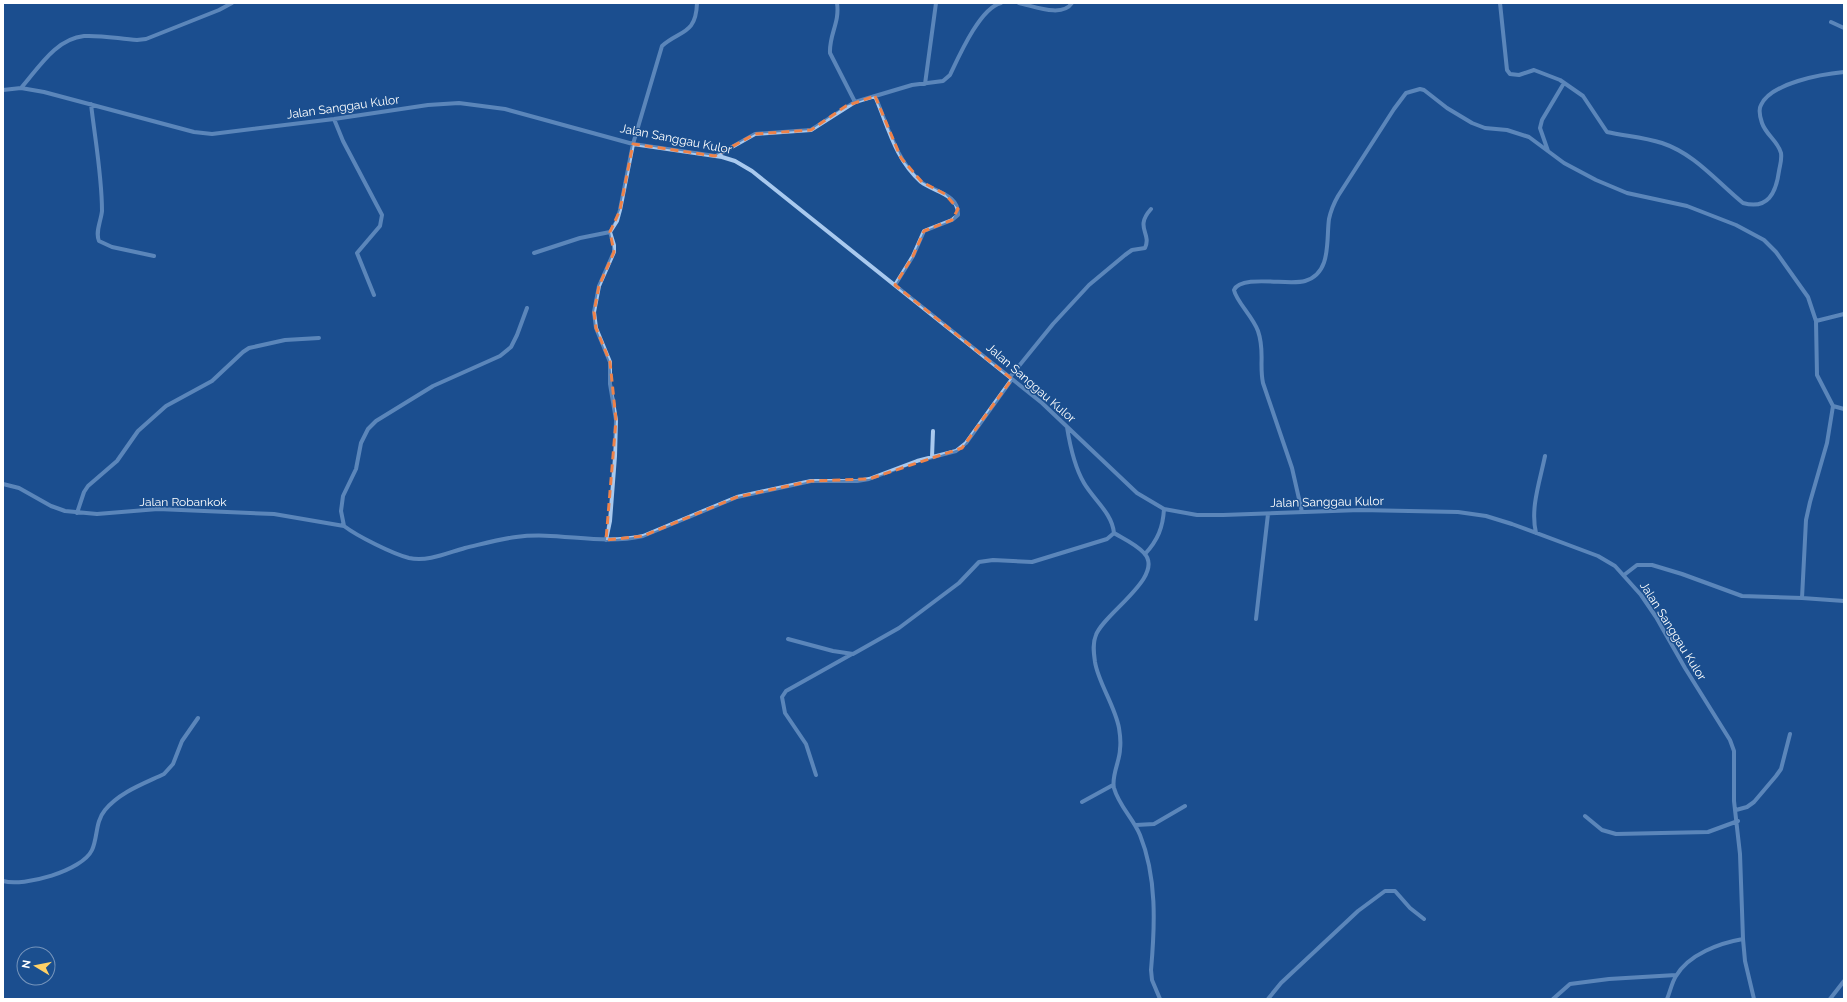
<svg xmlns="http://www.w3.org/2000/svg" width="1847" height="1002" font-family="Raleway,sans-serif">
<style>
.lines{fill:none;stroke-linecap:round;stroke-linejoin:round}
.minor{stroke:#a9c9ee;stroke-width:4}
.marked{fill:none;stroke:#ee8249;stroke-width:3;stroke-dasharray:8 5;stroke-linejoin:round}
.labels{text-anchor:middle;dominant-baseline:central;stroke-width:3;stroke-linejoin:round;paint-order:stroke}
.street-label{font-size:12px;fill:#fff;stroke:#1b4f8f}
</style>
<rect width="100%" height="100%" fill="#1b4f8f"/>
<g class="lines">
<path class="minor" d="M837,3C840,23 829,34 830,53L855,102
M1019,3C1034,6 1062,18 1072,3
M1500,3L1507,70L1510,74L1519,75L1534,70L1560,80L1583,96L1607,132C1625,136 1644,137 1662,143C1695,154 1716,181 1743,203C1768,210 1776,193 1779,171C1780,165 1782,160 1781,153C1778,141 1766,135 1762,123C1760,117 1758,110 1761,105C1771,83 1822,74 1844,72
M1831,22L1844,28
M925,84L936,3
M21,88C38,69 55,39 84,36C102,35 120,39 137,40L146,39L219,10L232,3
M3,90L21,88L44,92L194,132L212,134L334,119L428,105L459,103L505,109L633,144L722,157L735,161L752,171L1042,403L1137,493L1164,509L1197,515H1223L1360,510L1458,512L1486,516L1512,524L1598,556L1615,566L1641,595L1656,617L1685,668L1730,740L1734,751V801L1740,854L1743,939L1745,961L1754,999
M875,96C888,126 895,159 921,182C934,192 959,194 958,215L952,220L924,231L913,256L895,285
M91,104C95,139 102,176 102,211C101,221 95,232 99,241L112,247L154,256
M334,119L343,141L382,215L380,226L357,253L374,295
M1548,151L1540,128L1542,120L1564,83
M716,156L755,134L811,130L855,102L912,85L943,81L950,75C959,56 980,8 1001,3
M534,253L580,238L610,232
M527,308L517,335L511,347L500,356L433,386L376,421L368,429L361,443L356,469L343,496L341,511L344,526C357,536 393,554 409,558C428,562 447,553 465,548C482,544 499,539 516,537C559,531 599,546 643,536L737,497L811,481H857L869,479L917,461L956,451L966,443L1012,379
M1816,321L1844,314
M1010,377L1053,324L1089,285L1125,255L1132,250L1145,248C1152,233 1134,228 1151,209
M1833,406L1844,409
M1067,427C1070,446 1074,466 1084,483C1094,500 1112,513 1114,533C1124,539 1136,544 1144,553C1166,576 1103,614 1096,635C1092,644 1094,654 1095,662C1098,682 1115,706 1119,728C1120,734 1121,742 1120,749C1120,761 1111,776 1114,788C1119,806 1133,818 1140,835C1157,877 1155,925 1151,970L1152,980L1160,999
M932,457L933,431
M3,484L19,488L51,506L65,511L97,514L158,509L274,514L344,526
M1302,512L1292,468L1263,383C1259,364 1265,351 1258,331C1253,317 1236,301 1234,290C1241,274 1290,286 1305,281C1332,273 1326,240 1329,219C1331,210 1334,203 1338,196L1394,109L1406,93L1420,89L1424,90L1447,108L1472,123L1485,128L1507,130L1529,137L1564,163L1596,180L1627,193L1687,206L1736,225L1764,240L1776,252L1808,297L1816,321L1817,375L1833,406L1827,443L1810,502L1806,520L1802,598L1742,596L1682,574L1652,565H1637L1624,575
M77,513L84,492L88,486L117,461L138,431L166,406L212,381L243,352L249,348L285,340L319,338
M1536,533C1530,508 1540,481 1545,456
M606,540L610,521L615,456L616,420L610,384V362L596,328L594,312L599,286L614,252V245L610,232L617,221L620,210L633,144L662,46C680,30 696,35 697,3
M1145,554C1158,540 1163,527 1164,509
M1802,598L1844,601
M1256,619L1268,514
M788,639L833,651L853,654L899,628L959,583L979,562L993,560L1032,562L1107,539L1114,533
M816,775L806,744L785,713L782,697L786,691L852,654
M1082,802L1113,785
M1736,810L1747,807L1754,802L1776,776L1781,769L1790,734
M1585,816L1602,830L1616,834L1708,832L1738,821
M1136,825L1154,824L1185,806
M3,881C24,887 82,871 92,850C98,837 95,822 105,810C120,792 143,784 164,774L173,764L182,741L198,718
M1268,999L1281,983L1358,911L1385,891H1395L1410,908L1424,919
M1553,999L1570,984L1609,979L1676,975
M1667,999C1670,992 1672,982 1676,976C1689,954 1720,943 1743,939
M1830,999L1844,981"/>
</g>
<path d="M0 0H1847V1002H0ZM875,96L901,158L922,182L945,194L958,209L952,220L924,231L913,256L895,285L1012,379L962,448L869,479L811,481L737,497L643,536L606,540L616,420L610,362L596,328L594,312L599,286L614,252L610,232L620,210L633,144L715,156L755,134L811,130L846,106Z" fill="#1b4f8f" fill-opacity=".55" fill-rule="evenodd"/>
<path class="marked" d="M875,96L901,158L922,182L945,194L958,209L952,220L924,231L913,256L895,285L1012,379L962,448L869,479L811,481L737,497L643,536L606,540L616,420L610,362L596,328L594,312L599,286L614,252L610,232L620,210L633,144L715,156L755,134L811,130L846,106Z"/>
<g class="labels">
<g class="street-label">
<text transform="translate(343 107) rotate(-8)">Jalan Sanggau Kulor</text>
<text transform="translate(676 139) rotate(11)">Jalan Sanggau Kulor</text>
<text transform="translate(1031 383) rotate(41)">Jalan Sanggau Kulor</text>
<text x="183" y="502">Jalan Robankok</text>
<text transform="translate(1327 502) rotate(-1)">Jalan Sanggau Kulor</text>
<text transform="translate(1673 631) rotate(58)">Jalan Sanggau Kulor</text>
</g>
</g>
<rect width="1847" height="1002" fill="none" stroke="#ffffff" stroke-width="8"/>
<g transform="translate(36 966) rotate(280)"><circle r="19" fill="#1b4f8f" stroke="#7695bc"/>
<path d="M0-3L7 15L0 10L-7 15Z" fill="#ffd166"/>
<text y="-6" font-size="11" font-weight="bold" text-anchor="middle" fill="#ffffff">N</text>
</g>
</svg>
